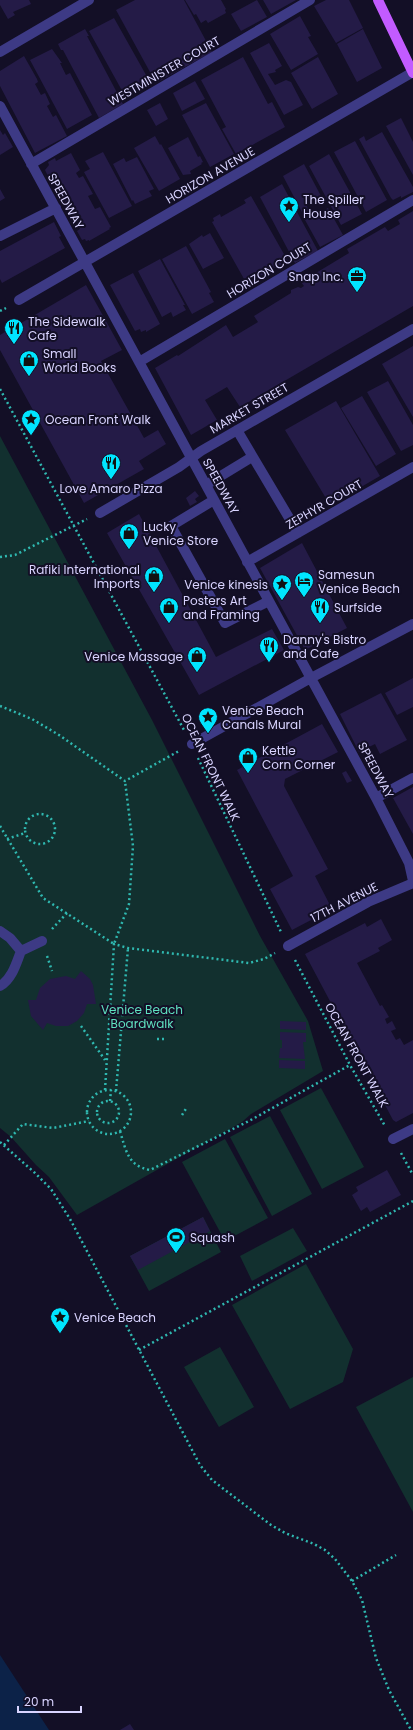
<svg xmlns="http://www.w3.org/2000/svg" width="413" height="1730" font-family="Poppins,sans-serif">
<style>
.green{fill:#12302f}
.water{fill:#0c2248}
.building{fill:#241b47}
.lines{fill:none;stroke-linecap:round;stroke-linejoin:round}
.path{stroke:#2fb8b0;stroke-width:2.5;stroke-dasharray:2 3;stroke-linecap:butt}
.minor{stroke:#3d3a85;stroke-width:10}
.major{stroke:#c25bff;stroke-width:10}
.labels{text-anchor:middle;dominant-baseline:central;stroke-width:4;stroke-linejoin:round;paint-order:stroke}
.street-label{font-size:12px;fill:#d9d4ff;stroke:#130f26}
.poi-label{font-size:12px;fill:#d9d4ff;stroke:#130f26;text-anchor:start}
.park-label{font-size:12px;fill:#5fe0c0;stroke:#130f26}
</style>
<rect width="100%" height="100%" fill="#130f26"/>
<path class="green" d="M0,436L152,720L260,936L308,1021L323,1071L251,1114L242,1122L77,1215L49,1177L36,1165L11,1137L0,1128Z
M321,1088L364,1167L322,1189L280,1110Z
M270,1116L312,1194L272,1216L230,1137Z
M225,1139L268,1218L225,1241L182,1162Z
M203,1217L221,1252L149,1291L130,1256Z
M293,1228L307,1251L252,1281L240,1256Z
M306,1264L353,1349L343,1382L290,1409L232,1305Z
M220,1347L254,1407L219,1427L184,1367Z
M413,1377V1512L356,1407Z"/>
<path class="water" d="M0,1655L49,1730H0Z"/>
<path class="building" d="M0,0H29L31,4L13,12L15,15L8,19L0,5Z
M135,0H184L212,52L156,83L116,10Z
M185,0H221L226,9L225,10L226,13L208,23L206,20L201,23L196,14L194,15Z
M257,0L267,17L241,31L231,14Z
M263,0H296L271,14Z
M326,0H349L363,28L336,43L314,6Z
M300,16L311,36L308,37L318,54L291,70L270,34Z
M114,18L150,82L125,96L89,31Z
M85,29L89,36H87L123,104L99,118L63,50H61L58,44Z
M363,29L382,68L357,82L337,44Z
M269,43L282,66L275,70L276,72L268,74L275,85L286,80L291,82L303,105L284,115L250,53Z
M52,49L62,63H60L66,75L70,73L92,115L67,129L30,60Z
M24,56L37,79L38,82L35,84L41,95L45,93L50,104L47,106L53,117L56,115L67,136L35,153L0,86V71Z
M243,57L268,104L272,102L285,127L236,154L222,129L226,127L201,80Z
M318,57L338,94L312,109L291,73Z
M195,81L205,99L182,111L173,93Z
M160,103L168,119L156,126L147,110Z
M206,103L234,154L210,167L182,115Z
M401,118L413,142V175L386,126Z
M0,130L3,135L5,133L13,147L0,155Z
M382,132L413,187V192L401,198V196L393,200L391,198L359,139L364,136L366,141Z
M155,136L160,145L161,144L180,179L159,191L134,148Z
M188,137L198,157L200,156L203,162L201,163L202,164L190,171L191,174L183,175L168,148Z
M355,141L387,200L366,212L334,152Z
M103,152L132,206L109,218L84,172L90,169L85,161Z
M71,153L80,170L76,173L79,178L83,176L93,194L88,196L95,209L100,207L111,227L109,228L110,229L89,241V240L86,241L85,239L82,240L77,231L80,229L77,223L74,225L69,216L72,215L63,197L60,198L55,189L58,188L52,176L49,178L45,170L49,165L48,162L55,158L56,161Z
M329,154L362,214L341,225L309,166Z
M137,157L154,189L149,191L152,196L135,204L133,200L132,201L113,164L124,158L126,162Z
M304,164L321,196L306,204L309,211L303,214L283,176Z
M282,184L318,251L295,263L260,197Z
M0,189L5,198L0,201Z
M251,196L289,263L281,267L280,265L253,280L254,282L248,286L212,222L214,221L213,218L220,214L221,217L246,203L244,200Z
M328,208L343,235L320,247L305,220Z
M413,211V306L240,407L227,387L205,400L217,420L191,435L155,368L177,355L178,356L226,325L233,337L258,322L254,316L291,293V290L298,287L301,288L304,286L301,282L349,253L347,249L385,227L388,231L400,224L398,220Z
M54,222L61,236L59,237L65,248L2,283L0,279V251Z
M210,233L224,258L203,269L189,244L202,235L203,237Z
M186,246L211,292L209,293L214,302L192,314L162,259Z
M160,259L185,305H183L186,310L173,317L171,312L162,317L138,271Z
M133,273L160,324L146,332V330L141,332L140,329L135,331L110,285Z
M86,285L122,350L101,361L144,438L158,430L166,444L139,461L144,469L84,503L0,350V335L5,332L4,327L7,324L13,323L16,326Z
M413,346V417L382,364Z
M388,381L413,425V445L401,451L367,392Z
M362,396L396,454L376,466L341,408Z
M336,401L380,476L330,505L285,430Z
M195,491L199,496L195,499L197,502L190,506L186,498Z
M139,514L216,657L272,629L284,650L199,695L107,533Z
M302,543L347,628L305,650L260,568Z
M413,678V707L397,715L385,693Z
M381,693L407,740L380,754L375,744L359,752L340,714Z
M322,724L338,752L285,779L284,786L328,869L315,876L332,909L292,930L270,889L293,876L237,770Z
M346,771L352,781L347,783L342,773Z
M413,787V834L393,798Z
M381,919L392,940L378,948L380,951L357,963L380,1006L382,1005L389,1017L385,1019L387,1024L392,1021L396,1029L391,1031L396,1040L400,1038L404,1045L413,1040V1113L396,1122L393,1120L305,954L365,923L367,927Z
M81,971L90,979L93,985L96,1004H87L84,1013L77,1021L68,1026H56L47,1023L43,1030L31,1016L28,1000H36L40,988L50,979L66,976L75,979Z
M280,1021L306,1022V1030L280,1029Z
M280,1032L306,1033V1042H303L305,1059L279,1058L280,1048H282V1040H280Z
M279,1060L305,1061V1069L279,1068Z
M387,1170L401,1195L370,1212L367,1207L361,1211L352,1195L358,1191L356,1187Z
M203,1217L210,1231L138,1270L130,1256Z
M130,1724L134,1730H120Z"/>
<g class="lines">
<path class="path" d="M0,311L6,308
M0,389L184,730
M0,557L15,555L87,519
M0,706L32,719L59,735L125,781L179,751
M198,758L281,932
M25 829a15 15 0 1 1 30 0a15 15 0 1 1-30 0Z
M0,826L43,898L114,944L129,904L133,846L125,781
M7,839L25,833
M52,929L67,913
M47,956L52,971
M295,960L350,1065L385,1126
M81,1026L105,1060
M157,1039H166
M87 1112a22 22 0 1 1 44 0a22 22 0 1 1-44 0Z
M105,1090L114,944L128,948L249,963L264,959L275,953
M116,1091L128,948
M110,1101L111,1090
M97 1112a11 11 0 1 1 22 0a11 11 0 1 1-22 0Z
M182,1115L187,1107
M120,1131C126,1151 128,1166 150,1170L249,1121L350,1065
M0,1142L35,1173L51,1189L70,1219L200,1465L212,1480L271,1525L285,1533L314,1544L325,1550L335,1559L352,1581L362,1600L376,1658L389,1690L411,1730
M4,1145L23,1124L53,1128L89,1121
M401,1153L413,1175
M139,1350L413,1201
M352,1581L396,1555"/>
<path class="minor" d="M0,52L89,0
M0,106L376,798L409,863L413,881
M31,164L310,0
M0,236L56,208
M19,300L413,72
M139,362L413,200
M237,430L298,533
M206,485L252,457
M214,500L171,526L225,623L269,601
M100,513L179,467L201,451L413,329
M247,562L413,467
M192,744L311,678L413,624
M376,798L413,778
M0,931L10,938L21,951
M288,946L368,902L413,883
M0,986C12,979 16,964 21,951L42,941
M393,1139L413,1129"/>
<path class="major" d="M378,0L413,73"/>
</g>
<defs>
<symbol id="sight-pin" viewBox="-11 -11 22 30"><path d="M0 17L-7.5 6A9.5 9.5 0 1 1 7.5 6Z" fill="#00e5ff" stroke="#130f26"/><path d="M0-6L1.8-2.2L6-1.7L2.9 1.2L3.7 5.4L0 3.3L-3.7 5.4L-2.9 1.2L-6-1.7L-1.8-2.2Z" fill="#111"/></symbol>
<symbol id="office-pin" viewBox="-11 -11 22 30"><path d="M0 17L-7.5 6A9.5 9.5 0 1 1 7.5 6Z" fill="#00e5ff" stroke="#130f26"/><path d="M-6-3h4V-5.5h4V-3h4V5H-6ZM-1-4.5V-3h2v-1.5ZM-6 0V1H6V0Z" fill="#111"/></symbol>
<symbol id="restaurant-pin" viewBox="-11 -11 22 30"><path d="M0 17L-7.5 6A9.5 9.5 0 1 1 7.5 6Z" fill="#00e5ff" stroke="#130f26"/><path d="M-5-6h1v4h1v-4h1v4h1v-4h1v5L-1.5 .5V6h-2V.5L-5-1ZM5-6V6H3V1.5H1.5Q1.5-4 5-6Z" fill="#111"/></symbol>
<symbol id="shop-pin" viewBox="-11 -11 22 30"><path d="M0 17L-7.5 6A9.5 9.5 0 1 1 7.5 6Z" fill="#00e5ff" stroke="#130f26"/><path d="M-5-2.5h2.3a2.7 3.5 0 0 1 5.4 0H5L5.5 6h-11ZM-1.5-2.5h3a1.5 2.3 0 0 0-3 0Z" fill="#111"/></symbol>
<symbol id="hotel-pin" viewBox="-11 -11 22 30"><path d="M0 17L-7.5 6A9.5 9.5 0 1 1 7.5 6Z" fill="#00e5ff" stroke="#130f26"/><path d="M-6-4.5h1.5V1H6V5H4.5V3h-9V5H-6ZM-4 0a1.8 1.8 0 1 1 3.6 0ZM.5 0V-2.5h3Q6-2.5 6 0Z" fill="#111"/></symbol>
<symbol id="stadium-pin" viewBox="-11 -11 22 30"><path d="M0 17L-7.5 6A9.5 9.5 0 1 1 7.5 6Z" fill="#00e5ff" stroke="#130f26"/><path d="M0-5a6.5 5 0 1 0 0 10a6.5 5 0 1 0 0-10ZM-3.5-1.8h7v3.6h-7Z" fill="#111"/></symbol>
</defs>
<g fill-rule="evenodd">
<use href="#sight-pin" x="278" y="195" width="22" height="30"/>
<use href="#office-pin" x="346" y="265" width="22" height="30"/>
<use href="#restaurant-pin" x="3" y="317" width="22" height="30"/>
<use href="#shop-pin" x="18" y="349" width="22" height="30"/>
<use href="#sight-pin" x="20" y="408" width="22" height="30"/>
<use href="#restaurant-pin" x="100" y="452" width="22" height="30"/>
<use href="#shop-pin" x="118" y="522" width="22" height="30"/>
<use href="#shop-pin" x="143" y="565" width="22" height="30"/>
<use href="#hotel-pin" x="293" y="570" width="22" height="30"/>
<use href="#sight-pin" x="271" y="573" width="22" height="30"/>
<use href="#shop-pin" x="158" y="596" width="22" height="30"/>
<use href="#restaurant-pin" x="309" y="596" width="22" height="30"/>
<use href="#restaurant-pin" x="258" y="635" width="22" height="30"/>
<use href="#shop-pin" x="186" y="645" width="22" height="30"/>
<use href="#sight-pin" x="197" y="706" width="22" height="30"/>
<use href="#shop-pin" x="237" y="746" width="22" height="30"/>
<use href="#stadium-pin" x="165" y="1226" width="22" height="30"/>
<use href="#sight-pin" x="49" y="1306" width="22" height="30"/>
</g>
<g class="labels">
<g class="street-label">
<text transform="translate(164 71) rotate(-30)">WESTMINISTER COURT</text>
<text transform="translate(210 175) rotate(-30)">HORIZON AVENUE</text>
<text transform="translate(66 201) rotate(61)">SPEEDWAY</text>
<text transform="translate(269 270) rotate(-31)">HORIZON COURT</text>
<text transform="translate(249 408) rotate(-30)">MARKET STREET</text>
<text transform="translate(221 486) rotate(61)">SPEEDWAY</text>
<text transform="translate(324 504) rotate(-30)">ZEPHYR COURT</text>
<text transform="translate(211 767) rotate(64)">OCEAN FRONT WALK</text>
<text transform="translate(376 770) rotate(62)">SPEEDWAY</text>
<text transform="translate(344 902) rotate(-27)">17TH AVENUE</text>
<text transform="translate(357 1055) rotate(61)">OCEAN FRONT WALK</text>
</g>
<g class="poi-label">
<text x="303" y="199">The Spiller<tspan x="303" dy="14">House</tspan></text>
<text x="343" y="276" text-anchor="end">Snap Inc.</text>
<text x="28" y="321">The Sidewalk<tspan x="28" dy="14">Cafe</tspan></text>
<text x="43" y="353">Small<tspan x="43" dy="14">World Books</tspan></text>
<text x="45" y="419">Ocean Front Walk</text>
<text x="111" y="488" text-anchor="middle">Love Amaro Pizza</text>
<text x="143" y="526">Lucky<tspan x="143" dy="14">Venice Store</tspan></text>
<text x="140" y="569" text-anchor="end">Rafiki International<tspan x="140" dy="14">Imports</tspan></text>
<text x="318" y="574">Samesun<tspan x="318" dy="14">Venice Beach</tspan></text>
<text x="268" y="584" text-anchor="end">Venice kinesis</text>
<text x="183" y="600">Posters Art<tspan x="183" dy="14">and Framing</tspan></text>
<text x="334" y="607">Surfside</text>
<text x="283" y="639">Danny's Bistro<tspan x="283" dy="14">and Cafe</tspan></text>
<text x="183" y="656" text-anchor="end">Venice Massage</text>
<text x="222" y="710">Venice Beach<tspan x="222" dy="14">Canals Mural</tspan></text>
<text x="262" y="750">Kettle<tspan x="262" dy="14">Corn Corner</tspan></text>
<text x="190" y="1237">Squash</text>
<text x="74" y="1317">Venice Beach</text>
</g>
<g class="park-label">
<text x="142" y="1009">Venice Beach<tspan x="142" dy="14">Boardwalk</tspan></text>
</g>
</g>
<path d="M18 1706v6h63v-6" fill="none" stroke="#d9d4ff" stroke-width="2"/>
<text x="24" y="1706" font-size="12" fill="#d9d4ff" stroke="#130f26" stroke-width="3" paint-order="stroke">20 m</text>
</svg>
